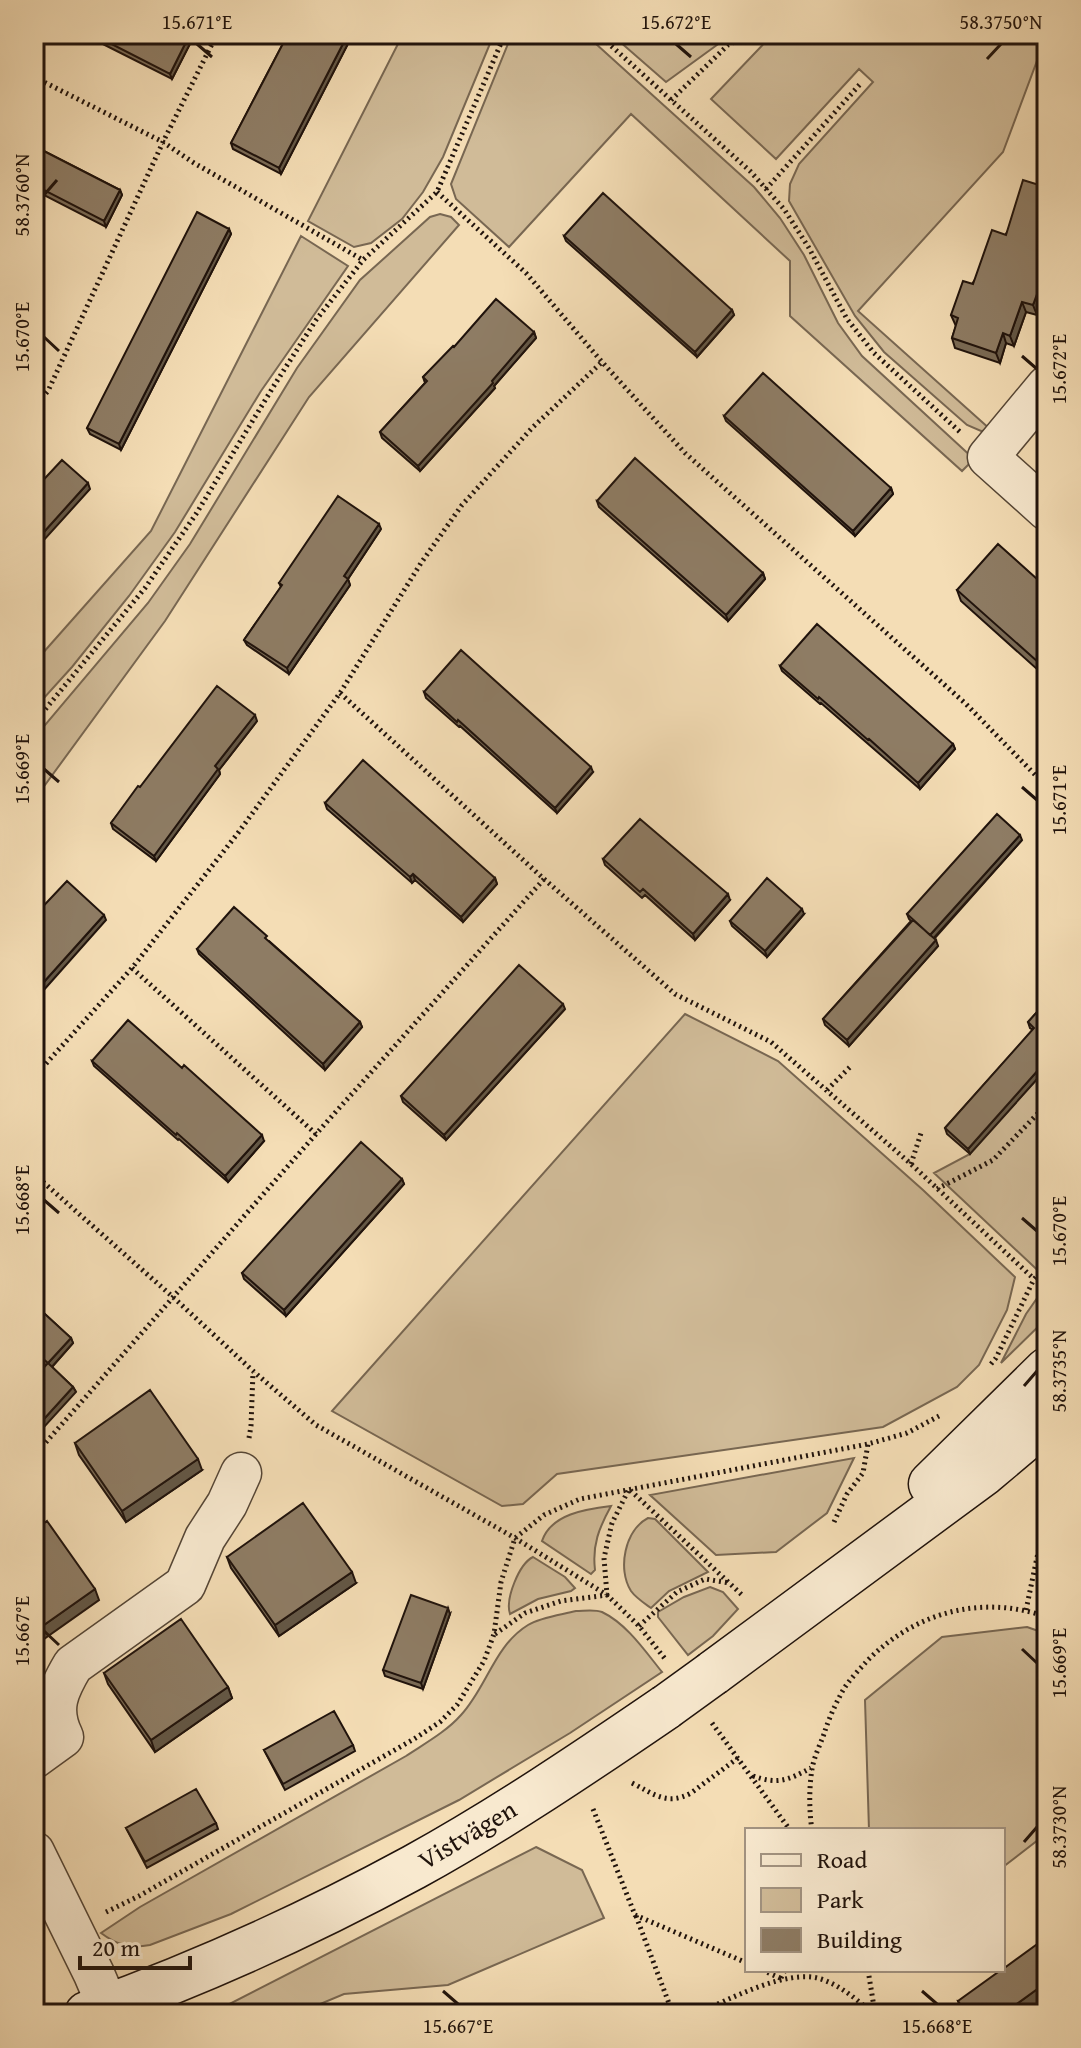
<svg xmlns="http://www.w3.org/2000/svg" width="1081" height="2048" font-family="'Gentium Book Plus',serif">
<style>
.green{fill:#d0bb98;stroke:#786752;stroke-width:2}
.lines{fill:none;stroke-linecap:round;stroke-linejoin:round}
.street-casing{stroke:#554636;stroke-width:43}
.secondary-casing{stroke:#20130c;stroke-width:47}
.path{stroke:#20130c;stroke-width:5;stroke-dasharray:2 4;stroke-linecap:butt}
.street{stroke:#f8e9cf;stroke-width:40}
.secondary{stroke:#f8e9cf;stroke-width:44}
.secondary-bridge-casing{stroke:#20130c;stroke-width:47;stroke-linecap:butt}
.secondary-bridge{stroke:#f8e9cf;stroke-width:44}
.wall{fill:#7a6b56;stroke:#20130c;stroke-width:2}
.shaded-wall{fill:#635746;stroke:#20130c;stroke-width:2}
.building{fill:#8e7c64;stroke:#20130c;stroke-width:2}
.ticks{fill:none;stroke:#20130c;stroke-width:3}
.labels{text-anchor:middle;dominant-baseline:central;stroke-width:6;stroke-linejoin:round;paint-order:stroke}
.street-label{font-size:26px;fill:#20130c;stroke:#f8e9cf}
.neatline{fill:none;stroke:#20130c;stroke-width:3}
.ticks-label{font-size:20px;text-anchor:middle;fill:#20130c}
</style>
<rect width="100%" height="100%" fill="#f4ddb5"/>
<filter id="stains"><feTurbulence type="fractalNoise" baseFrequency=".0025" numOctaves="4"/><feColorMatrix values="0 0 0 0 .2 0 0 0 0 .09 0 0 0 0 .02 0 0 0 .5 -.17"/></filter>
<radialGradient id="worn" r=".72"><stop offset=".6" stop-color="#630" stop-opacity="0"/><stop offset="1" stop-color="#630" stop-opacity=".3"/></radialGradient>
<path class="green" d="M403,34H494L443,157L423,192L402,219L371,243L354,247L308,221Z
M512,34H585L754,187L780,218L804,255L838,323L862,356L974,459L962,471L790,316V261L631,114L509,247L456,199L451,184Z
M611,34H732L666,82Z
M773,34H1047L1003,152L858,311L991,430L981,431L967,425L884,352L855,316L789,201L790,184L799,164L873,82L859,69L776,159L711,99Z
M440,214L451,217L459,225L309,397L165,621L34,800V738L148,603L190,544L297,368L360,280L430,217Z
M301,236L348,266L261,391L175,532L129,596L72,667L34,709V663L151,531Z
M685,1014L778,1061L923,1190L1015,1277L1007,1310L979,1365L957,1387L883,1427L557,1474L523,1504L502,1506L332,1411Z
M1047,1068V1279L934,1173L970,1154Z
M1047,1284V1318L1001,1363L1026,1314Z
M854,1458L827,1513L776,1552L716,1555L650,1495Z
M611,1506C599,1528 592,1545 595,1570L591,1574L542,1541C551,1514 586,1509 611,1506Z
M648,1518L655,1519L708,1572L669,1591L651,1608C644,1603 636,1598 631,1591C617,1569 625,1530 648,1518Z
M533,1557L565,1577L575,1588L571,1591L538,1599L510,1614C505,1599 519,1564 533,1557Z
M710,1587L723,1592L738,1609L713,1636L688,1655L658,1617V1612L684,1597Z
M576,1611C584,1611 594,1609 602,1612C627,1624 645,1651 662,1672L570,1733L459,1800L231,1914L150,1945C130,1949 117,1945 101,1933L140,1907L406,1756C424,1744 446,1732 461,1715C487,1687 494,1646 528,1625C541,1617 560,1615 576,1611Z
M1027,1627L1047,1634V1833L1003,1867V1830H869L865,1700L942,1637Z
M536,1847L582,1870L604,1918L448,1985L344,1994L301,2012L302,2014H210Z"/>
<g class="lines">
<defs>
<path id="street" d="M1047,386L988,457L1047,510
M34,1758L63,1737C49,1709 58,1690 73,1665L185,1585L205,1538L227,1504L241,1473
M34,1852L94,1974L111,2014"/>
<path id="secondary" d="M931,1484L1047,1370
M713,1673L984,1473L1047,1420
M87,2014C199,1974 309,1924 414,1867C501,1819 584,1763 666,1707"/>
</defs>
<use href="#street" class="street-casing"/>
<use href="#secondary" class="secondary-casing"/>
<path class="path" d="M598,34L750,171L784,209L809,248L847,319L874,353L960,432
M34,77L163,142L194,163L363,260
M671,100L728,45L753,34
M766,189L862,82
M437,192L526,273L602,362L685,453L966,704L1047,787
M34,407L48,391L163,142L217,34
M34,723L145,588L196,514L275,384L316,320L363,260L437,192L505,34
M544,879L675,994L771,1042L911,1164L1034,1279
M132,968L316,1134
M34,1077L132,968L238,833L340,693L421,563L462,505L532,428L602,362
M827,1090L850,1067
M911,1164L922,1130
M34,1174L174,1298L253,1371L316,1425L515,1538L607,1595L639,1626L666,1660
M937,1189L993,1160L1047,1104
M991,1364L996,1358L1034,1279L1047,1265
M249,1438L251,1426L253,1372
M34,1456L316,1134L544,879L340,693
M834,1522L847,1494L863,1473L868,1444
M1026,1610L1039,1548L1047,1539
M639,1626L677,1592L705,1579L730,1583
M495,1634L525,1613L561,1601L607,1595L604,1558L612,1523L629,1489L742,1595
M712,1723L790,1830
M753,1776C778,1785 788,1780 811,1768
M632,1783C654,1794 667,1806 691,1793L738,1758
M593,1809L635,1915L747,1963
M812,1830C809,1811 809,1788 812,1769C814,1757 820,1745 824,1734C828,1721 834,1707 841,1694C847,1682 858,1671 867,1661C915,1612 982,1594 1047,1617
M106,1912L139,1896L414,1739L440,1722L457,1705L484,1661L494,1634L501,1582L515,1538L544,1515L580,1499L868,1444L907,1433L939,1416
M636,1916L673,2014
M762,1970L780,1978
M868,1970L875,2013
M781,1978L785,1970
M696,2014C728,2000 787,1968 821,1979C842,1986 858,2001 874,2014"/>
<use href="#street" class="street"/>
<use href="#secondary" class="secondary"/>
<defs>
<path id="secondary-bridge" d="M666,1707L713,1673"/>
</defs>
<use href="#secondary-bridge" class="secondary-bridge-casing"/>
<use href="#secondary-bridge" class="secondary-bridge"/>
</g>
<path class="wall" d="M83,34H195L172,79Z
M288,34H353L281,174L233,149L231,143Z
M34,146L120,190L122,195L106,227L34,190Z
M1047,163V297L1044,296L1037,315L1026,312L1014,346L1006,343L1000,363L955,348L952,338L956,326L951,315L1039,185Z
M229,229L231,234L121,450L90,434L87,428Z
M564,236L732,310L734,315L697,357L566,241Z
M534,332L536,338L494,386L495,388L420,471L382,438L380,432L425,383L423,377L454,347Z
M724,416L891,488L893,494L855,536L726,421Z
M597,501L763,573L765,579L728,621L599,507Z
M381,529L348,579L350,585L289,674L247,645L244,640L281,587L279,583Z
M1047,588V678L961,601L957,590Z
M780,666L953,744L955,749L920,789L821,703L820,704L782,671Z
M424,692L593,772L557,813L460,726L459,727L426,698Z
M257,721L219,770L220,774L156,861L113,829L111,823L140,787Z
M325,803L495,878L497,884L463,922L415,880L412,883L327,809Z
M1022,840L934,939L938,946L849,1046L825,1025L823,1019L911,921L909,919L907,914Z
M603,859L730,900L695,940L645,895L642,898L605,865Z
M804,914L767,957L732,926L730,921Z
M269,941L360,1022L362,1027L325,1070L199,954L197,949Z
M1047,1001L970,1154L947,1134L945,1128L1033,1030L1030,1028L1028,1022Z
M565,1009L446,1140L403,1102L401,1096Z
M92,1061L264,1141L228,1182L179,1139L178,1140L94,1066Z
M402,1179L404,1184L286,1316L244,1279L242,1273Z
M34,1304L71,1338L73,1343L52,1367L73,1387L76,1392L34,1355Z
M75,1443L202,1470L126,1522L79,1455Z
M227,1557L356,1583L279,1636L231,1568Z
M450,1614L423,1689L385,1676L383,1670Z
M104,1673L228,1687L232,1698L155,1752L108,1684Z
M353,1745L355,1751L285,1790L264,1750Z
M216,1823L218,1829L147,1868L126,1828Z
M958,2001L1022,2014H963Z"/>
<path class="shaded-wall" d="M190,34H195L172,79L170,74Z
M348,34H353L281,174L279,168Z
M120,190L122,195L106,227L104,221Z
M229,229L231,234L121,450L119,444Z
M1040,286L1044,296L1037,315L1033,305Z
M1022,302L1026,312L1014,346L1010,336Z
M732,310L734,315L697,357L695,352Z
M534,332L536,338L494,386L495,388L420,471L418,466Z
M1003,333L1006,343L1000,363L996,353Z
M88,483L90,489L34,551V543Z
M891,488L893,494L855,536L853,531Z
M379,524L381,529L348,579L350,585L289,674L287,668L344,576Z
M763,573L765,579L728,621L726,615Z
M255,715L257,721L219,770L220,774L156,861L154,856L215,766Z
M953,744L955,749L920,789L918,783Z
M591,767L593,772L557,813L555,808Z
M1020,835L1022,840L932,940L930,935Z
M413,874L415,880L412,883L410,877Z
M495,878L497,884L463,922L461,917Z
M728,894L730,900L695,940L693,934Z
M802,909L804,914L767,957L765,951Z
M104,915L106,920L34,1001V993Z
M936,940L938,946L849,1046L847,1040Z
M563,1004L565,1009L446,1140L444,1135Z
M360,1022L362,1027L325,1070L323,1064Z
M1047,1060V1068L970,1154L968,1149Z
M262,1135L264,1141L228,1182L225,1176Z
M402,1179L404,1184L286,1316L284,1310Z
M71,1338L73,1343L50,1369L48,1363Z
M73,1387L76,1392L34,1438V1430Z
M198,1459L202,1470L126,1522L122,1511Z
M352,1572L356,1583L279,1636L275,1625Z
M95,1589L99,1600L34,1646V1632Z
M448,1608L450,1614L423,1689L421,1683Z
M228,1687L232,1698L155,1752L151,1740Z
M1047,1982V1996L1022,2014H1003Z"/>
<path class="building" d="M92,34H190L170,74Z
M288,34H348L279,168L231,143Z
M34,146L120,190L104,221L34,185Z
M1047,163V288L1040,286L1033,305L1022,302L1010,336L1003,333L996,353L952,338L958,318L951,315L963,281L973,284L992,230L1006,235L1023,180L1039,185Z
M603,193L732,310L695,352L564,236Z
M197,212L229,229L119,444L87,428Z
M496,299L534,332L492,381L493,383L418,466L380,432L427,381L423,377L453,346L454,347Z
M763,373L891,488L853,531L724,416Z
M635,458L763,573L726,615L597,501Z
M62,460L88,483L34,543V490Z
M338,496L379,524L344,576L348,579L287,668L244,640L282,585L279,583Z
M998,544L1047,588V670L957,590Z
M817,624L953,744L918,783L869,739L868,740L819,697L818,699L780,666Z
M461,650L591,767L555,808L458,720L457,722L424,692Z
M217,686L255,715L215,766L218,769L154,856L111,823L138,786L140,787Z
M363,760L495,878L461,917L413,874L410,877L325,803Z
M997,814L1020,835L930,935L907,914Z
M640,819L728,894L693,934L643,889L640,892L603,859Z
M767,878L802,909L765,951L730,921Z
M67,881L104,915L34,993V916Z
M234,907L267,936L265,938L360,1022L323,1064L197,949Z
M913,920L936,940L847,1040L823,1019Z
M519,965L563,1004L444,1135L401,1096Z
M1047,1001V1060L968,1149L945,1128L1034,1028L1028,1022Z
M128,1020L182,1068L184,1065L262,1135L225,1176L177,1133L176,1135L92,1061Z
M361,1142L402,1179L284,1310L242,1273Z
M34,1304L71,1338L48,1363L34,1351Z
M48,1363L73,1387L34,1430V1378Z
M150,1390L198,1459L122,1511L75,1443Z
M303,1503L352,1572L275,1625L227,1557Z
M47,1521L95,1589L34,1632V1531Z
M411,1595L448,1608L421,1683L383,1670Z
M181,1619L228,1687L151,1740L104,1673Z
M334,1711L353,1745L283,1784L264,1750Z
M196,1789L216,1823L145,1862L126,1828Z
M1047,1937V1982L1003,2014H967L958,2001L1001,1970H1003V1969Z"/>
<path class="ticks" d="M197,44L212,57M676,44L691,57M987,59L1001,44M44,195L57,180M44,337L59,351M1022,356L1037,369M44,769L59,782M1022,787L1037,800M44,1200L59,1213M1022,1218L1037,1231M1024,1386L1037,1371M44,1631L59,1645M1022,1649L1037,1663M1024,1842L1037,1827M443,1991L458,2004M922,1991L937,2004"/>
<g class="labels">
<g class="street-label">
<text transform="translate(467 1834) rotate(-31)">Vistvägen</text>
</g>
</g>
<rect width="1081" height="2048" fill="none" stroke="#f4ddb5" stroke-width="88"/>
<rect x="745" y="1828" width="260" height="144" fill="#f8e9cf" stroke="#a29381" stroke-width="2"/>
<rect x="761" y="1854" width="40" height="12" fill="#f8e9cf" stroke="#a29381" stroke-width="2"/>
<text x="817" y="1868" font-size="24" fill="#20130c">Road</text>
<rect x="761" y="1888" width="40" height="24" fill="#d0bb98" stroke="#a29381" stroke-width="2"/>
<text x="817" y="1908" font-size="24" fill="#20130c">Park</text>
<rect x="761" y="1928" width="40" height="24" fill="#8e7c64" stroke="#a29381" stroke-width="2"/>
<text x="817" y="1948" font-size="24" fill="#20130c">Building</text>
<path d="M80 1956v12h110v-12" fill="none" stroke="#20130c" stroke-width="4"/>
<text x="92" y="1956" font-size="24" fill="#20130c" stroke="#f8e9cf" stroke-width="6" paint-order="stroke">20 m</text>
<rect x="44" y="44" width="993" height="1960" class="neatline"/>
<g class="ticks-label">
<text x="197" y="29">15.671°E</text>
<text x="676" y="29">15.672°E</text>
<text x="1001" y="29">58.3750°N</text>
<text transform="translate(22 195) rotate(-90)" y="7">58.3760°N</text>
<text transform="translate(22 337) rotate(-90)" y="7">15.670°E</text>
<text transform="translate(1059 369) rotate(-90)" y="7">15.672°E</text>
<text transform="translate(22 769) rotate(-90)" y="7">15.669°E</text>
<text transform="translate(1059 800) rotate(-90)" y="7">15.671°E</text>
<text transform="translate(22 1200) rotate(-90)" y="7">15.668°E</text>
<text transform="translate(1059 1231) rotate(-90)" y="7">15.670°E</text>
<text transform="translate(1059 1371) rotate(-90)" y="7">58.3735°N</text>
<text transform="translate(22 1631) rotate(-90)" y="7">15.667°E</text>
<text transform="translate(1059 1663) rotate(-90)" y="7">15.669°E</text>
<text transform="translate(1059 1827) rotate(-90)" y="7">58.3730°N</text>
<text x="458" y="2033">15.667°E</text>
<text x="937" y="2033">15.668°E</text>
</g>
<rect width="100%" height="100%" filter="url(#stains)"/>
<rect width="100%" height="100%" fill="url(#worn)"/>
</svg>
